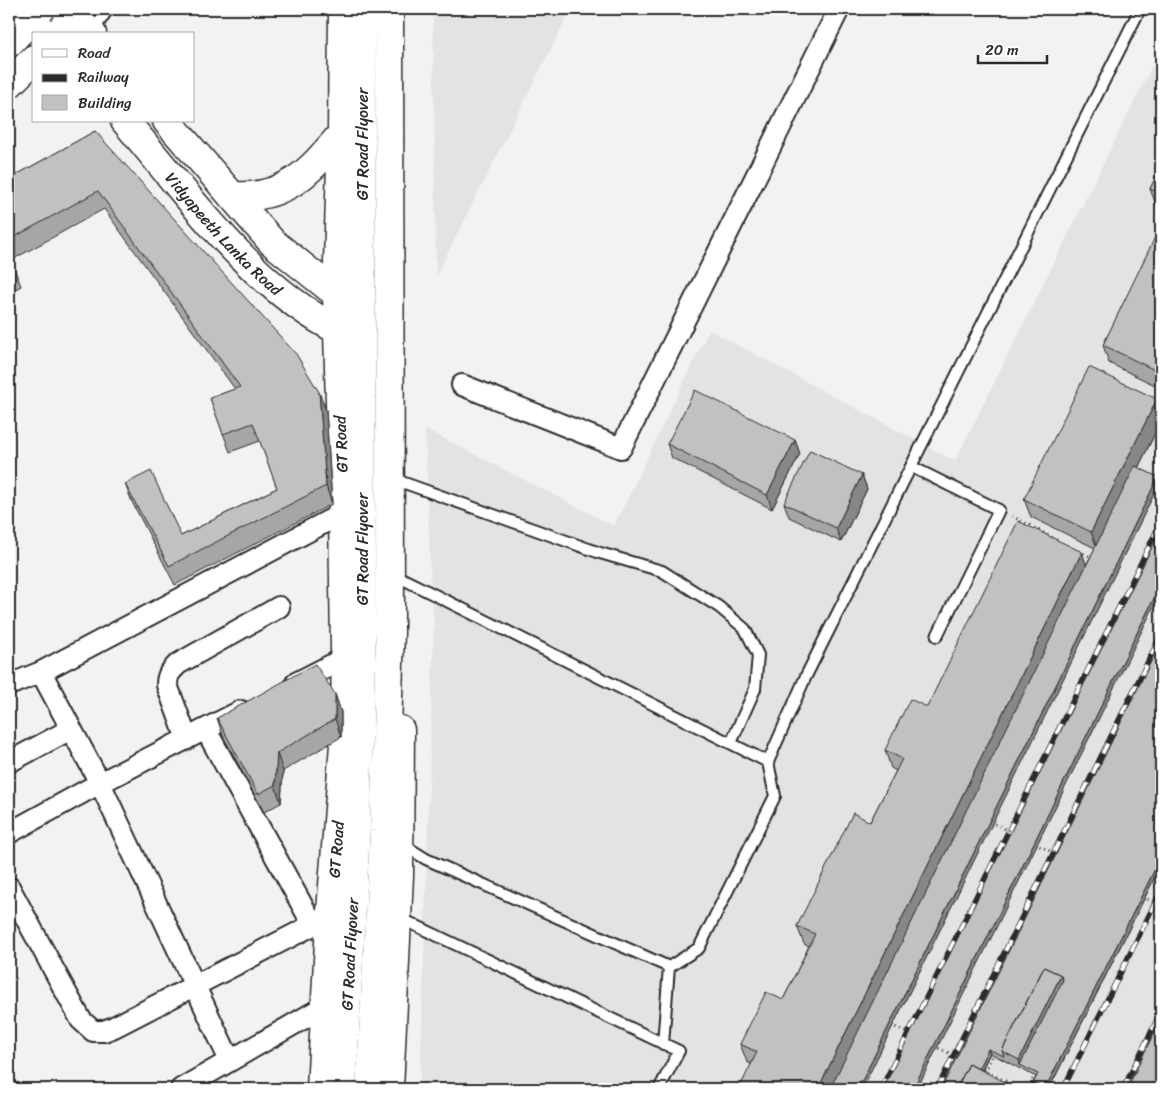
<svg xmlns="http://www.w3.org/2000/svg" width="1170" height="1098" font-family="Sriracha,sans-serif">
<style>
.built{fill:#e3e3e3}
.lines{fill:none;stroke-linecap:round;stroke-linejoin:round}
.lane-casing{stroke:#2b2b2b;stroke-width:14}
.street-casing{stroke:#2b2b2b;stroke-width:24}
.secondary-casing{stroke:#2b2b2b;stroke-width:31}
.primary-casing{stroke:#2b2b2b;stroke-width:31}
.highway-casing{stroke:#2b2b2b;stroke-width:31}
.path{stroke:#2b2b2b;stroke-width:3;stroke-dasharray:1 4;stroke-linecap:butt}
.lane{stroke:#fff;stroke-width:10}
.street{stroke:#fff;stroke-width:20}
.secondary{stroke:#fff;stroke-width:28}
.primary{stroke:#fff;stroke-width:28}
.highway{stroke:#fff;stroke-width:28}
.rail-casing{stroke:#2b2b2b;stroke-width:5.5}
.rail{stroke:#fff;stroke-width:4;stroke-dasharray:11;stroke-linecap:butt}
.path-bridge{stroke:#2b2b2b;stroke-width:3;stroke-dasharray:1 4;stroke-linecap:butt}
.wall{fill:#a6a6a6;stroke:#2b2b2b}
.shaded-wall{fill:#878787;stroke:#2b2b2b}
.building{fill:#c1c1c1;stroke:#2b2b2b}
.labels{text-anchor:middle;dominant-baseline:central;stroke-width:4;stroke-linejoin:round;paint-order:stroke}
.street-label{font-size:16px;fill:#2b2b2b;stroke:#fff}
</style>
<rect width="100%" height="100%" fill="#f2f2f2"/>
<filter id="ink" filterUnits="userSpaceOnUse"><feTurbulence type="fractalNoise" baseFrequency=".02" numOctaves="2"/><feDisplacementMap in="SourceGraphic" scale="10" xChannelSelector="R" yChannelSelector="G"/><feConvolveMatrix kernelMatrix="1 2 1 2 8 2 1 2 1" color-interpolation-filters="sRGB"/></filter>
<g filter="url(#ink)">
<path class="built" d="M433,9H571L436,276Z
M1161,48V1089H420L434,620L431,593L425,429L614,526L709,330L955,461Z"/>
<g class="lines">
<defs>
<path id="lane" d="M92,33L108,9
M912,467L999,510L937,636
M399,481L600,553L662,571L719,607L745,629L758,655L755,689L731,743
M399,577L768,762L775,796L699,948L669,967L426,859L402,844
M768,762L806,676L1140,9
M400,918L679,1051L659,1089
M663,1044L669,967"/>
<path id="street" d="M462,385L621,448L839,9
M41,672L100,783L230,1061
M296,683L345,658
M9,685L41,672L343,513
M206,730L313,925
M187,739L167,685C167,674 171,671 178,664L279,607
M9,762L71,729
M9,833L100,783L241,711
M9,887L81,1020L93,1031H104L114,1027L313,925L330,924
M181,1089L327,1005"/>
<path id="secondary" d="M58,34L73,16
M9,43L41,9
M9,84L34,59"/>
<g id="primary">
<path d="M20,9L45,34"/>
<path d="M66,9L92,34"/>
<path id="s1" d="M125,121C188,195 250,285 338,330"/>
<path d="M167,121L272,242L337,294"/>
<path d="M232,196C286,200 309,172 342,134"/>
<path id="s2" d="M321,1089L330,924L346,719L343,513L337,294L342,134L343,9"/>
<path d="M389,1089L399,875L400,730"/>
</g>
<g id="highway">
<path id="s3" d="M342,1089L356,830L362,630L361,9"/>
<path d="M370,1089L384,831L390,630L389,9"/>
</g>
</defs>
<use href="#lane" class="lane-casing"/>
<use href="#street" class="street-casing"/>
<use href="#secondary" class="secondary-casing"/>
<use href="#primary" class="primary-casing"/>
<use href="#highway" class="highway-casing"/>
<path class="path" d="M1012,516L1057,540
M1079,551L1093,558
M985,1071L995,1051
M1028,1089L1036,1072"/>
<use href="#lane" class="lane"/>
<use href="#street" class="street"/>
<use href="#secondary" class="secondary"/>
<use href="#primary" class="primary"/>
<use href="#highway" class="highway"/>
<defs>
<path id="rail" d="M881,1089L1161,522
M937,1089L1161,635
M1063,1089L1161,891
M1123,1089L1161,1012"/>
</defs>
<use href="#rail" class="rail-casing"/>
<use href="#rail" class="rail"/>
<path class="path-bridge" d="M990,822L1014,833
M1035,844L1059,855
M1143,897L1161,906
M891,1025L914,1036
M934,1046L959,1058
M978,1068L1023,1089"/>
</g>
<path class="wall" d="M95,131L326,410L332,504L175,585L132,502L125,484L181,536L277,488L260,441L230,452L210,398L235,389L104,209L10,261L14,268L21,286L9,293V179Z
M1161,166V209L1157,207L1150,189Z
M1161,230V388L1109,363L1103,345Z
M1161,421L1138,468L1158,477L1160,482L751,1064L747,1062L740,1044L783,1000L809,946L804,944L797,926L870,822L896,771L891,768L885,750L1082,552L1086,565L1095,548L1031,517L1024,499Z
M795,440L800,454L772,509L672,458L667,444Z
M862,475L867,489L841,542L789,517L784,503Z
M1161,641V865L1049,1089H1030L1036,1077L990,1053L982,1070L941,1089Z
M335,694L341,712V737L283,771L281,803L264,812L223,736L217,718Z"/>
<path class="shaded-wall" d="M319,392L326,410L332,504L326,486Z
M1157,399L1161,412V421L1098,550L1091,532Z
M795,440L800,454L772,509L767,495Z
M862,475L867,489L841,542L836,528Z
M1158,477L1160,482L862,1089H858Z
M1082,552L1088,570L834,1089H818Z
M1161,584V592L917,1089H913Z
M335,694L341,712V737L335,719Z
M277,753L283,771L281,803L275,785Z
M1161,857V865L1049,1089H1045Z
M1061,975L1065,985L1020,1065L1019,1060Z
M988,1049L990,1053L972,1089H968Z"/>
<path class="building" d="M95,131L296,354L319,392L326,486L169,566L125,484L151,471L181,536L277,488L253,423L223,434L210,398L240,387L98,191L9,240V179Z
M1161,166V194L1150,189Z
M1159,229L1161,230V373L1103,345Z
M9,259L14,268L9,271Z
M1089,367L1157,399L1091,532L1024,499Z
M695,390L795,440L767,495L667,444Z
M810,450L862,475L836,528L784,503Z
M1135,466L1158,477L858,1089H830Z
M1018,521L1082,552L818,1089H739L757,1052L740,1044L766,992L783,1000L815,934L797,926L853,813L870,822L902,759L885,750L910,699L927,707Z
M1161,529V584L913,1089H883Z
M1161,641V857L1045,1089H1030L1038,1074L1020,1065L1063,980L1061,975L1044,967L1002,1051L1004,1056L988,1049L978,1069L969,1064L956,1089H941Z
M315,664L335,694V719L277,753L275,785L258,794L217,718Z
M1044,967L1061,975L1019,1060L1002,1051Z
M1161,1018V1089H1127Z
M969,1064L1019,1089H956Z"/>
</g>
<g class="labels">
<g class="street-label">
<text transform="translate(362 144) rotate(-90)">GT Road Flyover</text>
<text stroke="none"><textPath href="#s1" startOffset="150">Vidyapeeth Lanka Road</textPath></text>
<text transform="translate(341 444) rotate(-92)">GT Road</text>
<text transform="translate(362 549) rotate(-90)">GT Road Flyover</text>
<text stroke="none"><textPath href="#s2" startOffset="240">GT Road</textPath></text>
<text stroke="none"><textPath href="#s3" startOffset="135">GT Road Flyover</textPath></text>
</g>
</g>
<rect width="1170" height="1098" fill="none" stroke="#fff" stroke-width="30"/>
<rect x="15" y="15" width="1140" height="1068" fill="none" stroke="#2b2b2b" stroke-width="2" filter="url(#ink)"/>
<rect x="32" y="32" width="162" height="90" fill="#ffffff" stroke="#aaaaaa"/>
<rect x="42" y="49" width="25" height="8" fill="#ffffff" stroke="#aaaaaa"/>
<text x="78" y="58" font-size="15" fill="#2b2b2b">Road</text>
<rect x="42" y="74" width="25" height="8" fill="#2b2b2b" stroke="#aaaaaa"/>
<text x="78" y="82" font-size="15" fill="#2b2b2b">Railway</text>
<rect x="42" y="95" width="25" height="15" fill="#c1c1c1" stroke="#aaaaaa"/>
<text x="78" y="108" font-size="15" fill="#2b2b2b">Building</text>
<path d="M978 55v8h69v-8" fill="none" stroke="#2b2b2b" stroke-width="2.5"/>
<text x="985" y="55" font-size="15" fill="#2b2b2b" stroke="#ffffff" stroke-width="4" paint-order="stroke">20 m</text>
</svg>
